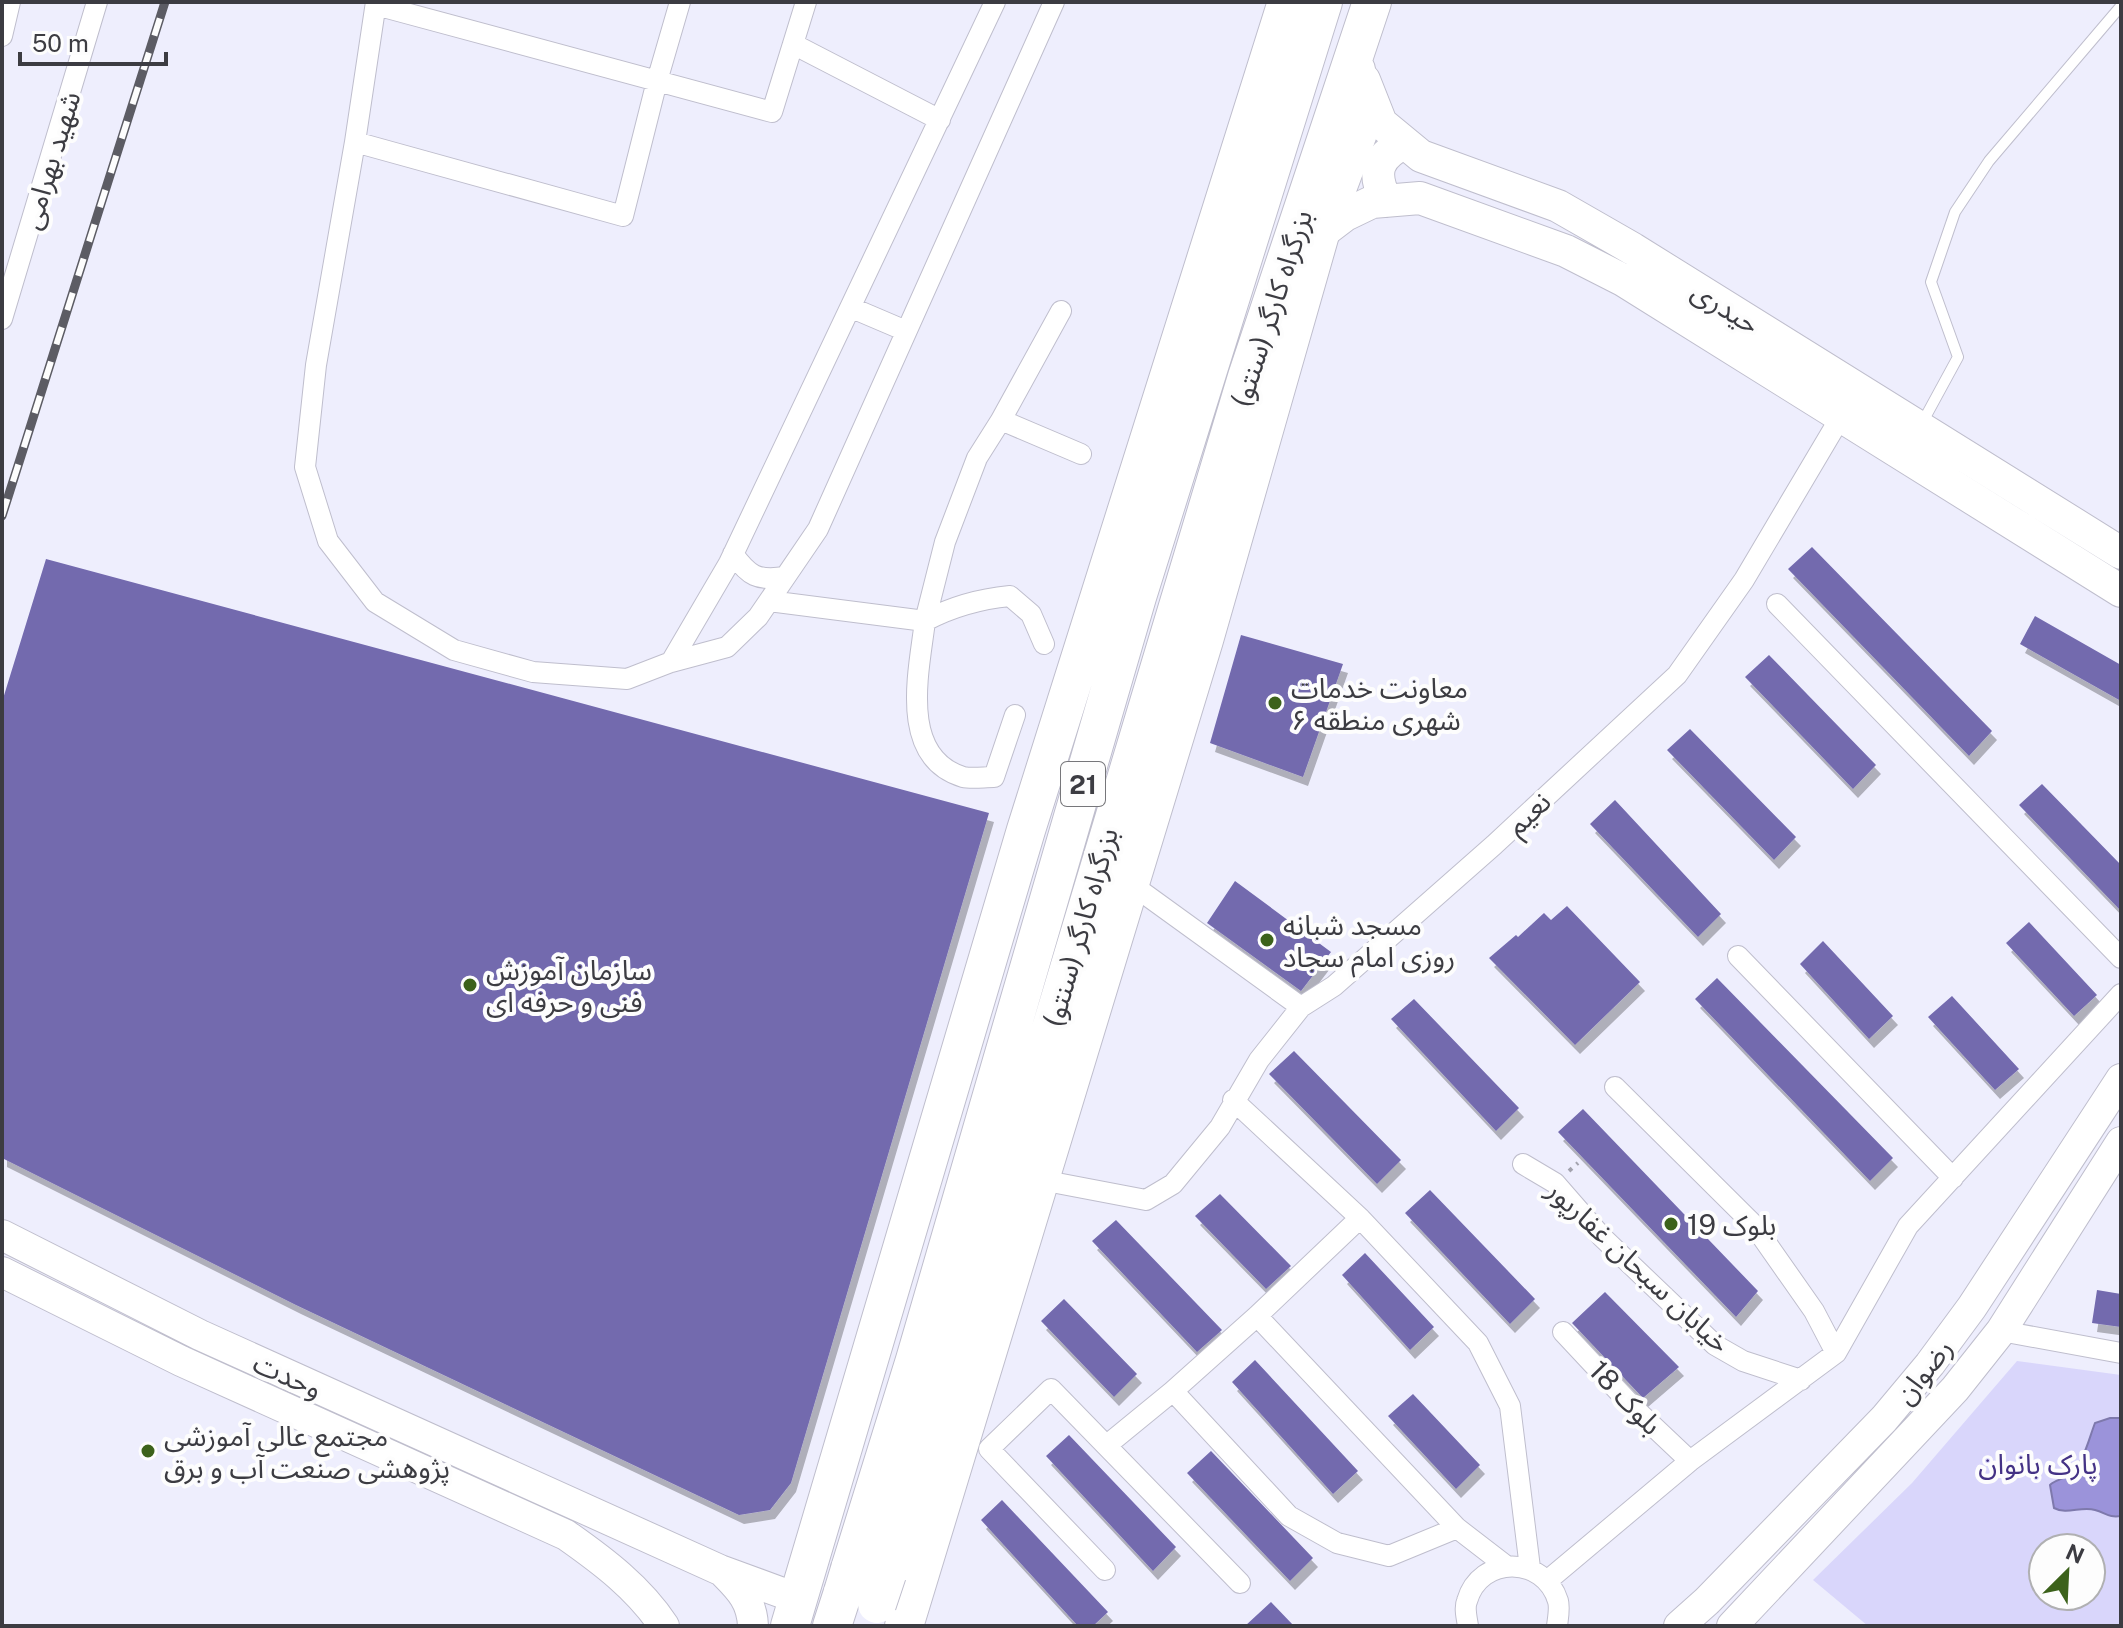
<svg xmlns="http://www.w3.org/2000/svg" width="2123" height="1628" font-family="'Public Sans','Noto Sans Arabic',sans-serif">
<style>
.green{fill:#d9d6fb;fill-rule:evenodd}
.water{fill:#9b93da;stroke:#7e79ac;stroke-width:2}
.building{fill:#736aae;filter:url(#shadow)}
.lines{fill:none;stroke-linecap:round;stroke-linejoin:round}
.lane-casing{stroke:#bfbecd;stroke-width:12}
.street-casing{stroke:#bfbecd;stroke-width:22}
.secondary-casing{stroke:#bfbecd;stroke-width:32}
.primary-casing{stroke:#bfbecd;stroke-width:34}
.highway-casing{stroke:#bfbecd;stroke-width:40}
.path{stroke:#a3a3ae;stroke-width:4;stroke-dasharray:4 6;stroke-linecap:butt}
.lane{stroke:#fff;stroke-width:10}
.street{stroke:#fff;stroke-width:20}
.secondary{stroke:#fff;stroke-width:30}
.primary{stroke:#fff;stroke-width:32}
.highway{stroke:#fff;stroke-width:38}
.rail-casing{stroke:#5c5c64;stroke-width:9}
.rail{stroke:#fdfdfd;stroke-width:6;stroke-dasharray:18;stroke-linecap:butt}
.highway-bridge-casing{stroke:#bfbecd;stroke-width:40;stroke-linecap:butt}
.highway-bridge{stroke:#fff;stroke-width:38}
.poi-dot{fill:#3c621b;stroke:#fdfdfd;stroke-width:3}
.labels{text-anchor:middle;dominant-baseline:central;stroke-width:8;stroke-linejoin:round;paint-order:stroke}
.shield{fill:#fdfdfd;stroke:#76767a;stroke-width:2}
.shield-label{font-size:26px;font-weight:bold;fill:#3c3c42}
.street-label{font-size:28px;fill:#3c3c42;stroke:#fdfdfd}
.poi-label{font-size:28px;fill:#3c3c42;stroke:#fdfdfd;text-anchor:start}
.park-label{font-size:28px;fill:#443285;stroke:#fdfdfd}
</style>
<defs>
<filter id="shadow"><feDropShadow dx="5" dy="9" stdDeviation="0" flood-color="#0004"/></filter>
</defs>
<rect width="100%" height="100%" fill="#eeeefd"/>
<path class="green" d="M2017,1361L2121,1375V1626H1868L1813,1580L1912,1483ZM2043,1548H2091V1596H2043Z"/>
<path class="water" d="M2110,1418H2121V1516C2109,1518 2106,1513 2095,1510C2081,1506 2067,1515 2054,1508L2050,1485C2055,1480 2061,1480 2067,1476C2084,1464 2088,1441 2095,1423Z"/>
<path class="building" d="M1812,547L1992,731L1969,756L1788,569Z
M46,559L989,813L791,1483L770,1510L739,1515L296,1305L2,1158V702Z
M2035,616L2121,665V701L2020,644Z
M1241,635L1343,664L1303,777L1210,743Z
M1769,655L1876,765L1853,789L1745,677Z
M1690,729L1796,837L1774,860L1667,750Z
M2042,784L2121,865V911L2019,805Z
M1615,800L1721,914L1698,937L1590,824Z
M1235,881L1331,952L1301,991L1207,923Z
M1567,906L1640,982L1575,1045L1489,958L1516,935L1518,937L1544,913L1551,920Z
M2029,922L2097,995L2074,1016L2006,943Z
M1823,941L1893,1016L1869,1039L1800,964Z
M1717,978L1893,1158L1870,1181L1695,999Z
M1952,996L2019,1069L1995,1090L1928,1017Z
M1414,999L1519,1108L1496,1131L1391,1019Z
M1294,1051L1401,1160L1377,1184L1269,1074Z
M1583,1109L1758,1291L1736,1317L1558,1132Z
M1430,1190L1535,1299L1510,1324L1405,1213Z
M1220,1194L1291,1266L1266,1289L1195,1216Z
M1116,1220L1222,1330L1197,1352L1092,1241Z
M1365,1253L1434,1327L1410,1350L1342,1275Z
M2097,1290L2121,1294V1327L2092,1323Z
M1605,1292L1679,1367L1643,1398L1572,1323Z
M1064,1299L1137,1374L1114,1397L1041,1321Z
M1255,1360L1358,1471L1333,1494L1232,1382Z
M1413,1394L1480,1465L1456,1489L1388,1416Z
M1069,1435L1176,1547L1153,1571L1046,1456Z
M1211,1451L1313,1558L1290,1581L1187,1473Z
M1002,1500L1108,1612L1093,1626H1078L981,1520Z
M1271,1602L1294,1626H1245Z"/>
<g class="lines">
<defs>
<path id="lane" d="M1921,425L1958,357L1931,282L1955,212L1989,161L2121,6"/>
<path id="street" d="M376,2L355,142L316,365L305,467L328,541L375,602L454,650L533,672L627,679L671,662L727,647L758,617L818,529L1054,2
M376,5L772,112L806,2
M2,36L10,2
M793,44L940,120
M355,142L623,216L657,81L680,2
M852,308L906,331
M2,319L97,2
M1001,420L1061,311
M733,554C749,576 757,581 785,577
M769,601L925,621C919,671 898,757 963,777C972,779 984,777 994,777L1015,715
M1777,604L2121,958
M925,621L945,542L977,458L1001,420L1081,454
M925,621C953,606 979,599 1010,596L1031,614L1044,644
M671,662L729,563L995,2
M1131,884L1301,1007L1334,986L1494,845L1677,675L1744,580L1846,408
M1738,956L1953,1178
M1615,1087L1753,1224L1814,1311L1836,1353
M1233,1100L1360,1218L1478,1343L1510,1406L1530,1568
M1523,1164L1555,1183L1602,1237L1715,1345L1743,1361L1801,1380
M1041,1180L1146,1200L1173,1184L1220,1127L1259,1060L1301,1007
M1360,1218L1257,1316L1173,1391L1289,1516L1337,1543L1389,1556L1457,1528
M1257,1316L1457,1528L1505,1565
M2001,1331L2121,1353
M1563,1332L1635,1409L1690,1461
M1107,1445L1173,1391
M1105,1570L989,1449L1051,1389L1240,1583
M1547,1581L1690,1461L1836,1353L1908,1226L2121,994
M1468,1626C1467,1619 1464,1608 1467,1601C1480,1555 1544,1555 1558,1601C1560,1608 1558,1618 1557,1626"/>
<path id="secondary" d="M2,1235L200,1335L720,1570L799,1599
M2,1272L181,1361L566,1535C603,1561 639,1588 664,1626
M725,1574C741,1590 752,1602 753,1626
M1679,1626L1707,1601L1884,1419L1930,1364L1972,1307L2121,1079
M1732,1626L1955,1389L2001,1331L2121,1142"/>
<path id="primary" d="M1364,80L1381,123L1421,156L1558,206L1633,249L2121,553
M1386,201C1372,173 1376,157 1404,143
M1320,234L1345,215L1372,202L1420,198L1566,251L1623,280L2121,591"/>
<path id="highway" d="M850,1569L915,1360L1137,597L1323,2
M887,1574L1247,377L1372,2
M790,1626L1026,830L1287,2
M832,1626L843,1592
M904,1626L1204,640L1320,234L1362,122L1356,70"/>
</defs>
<use href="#lane" class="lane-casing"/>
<use href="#street" class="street-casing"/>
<use href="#secondary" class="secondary-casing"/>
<use href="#primary" class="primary-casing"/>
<use href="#highway" class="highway-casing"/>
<path class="path" d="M1569,1171L1578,1163"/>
<use href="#lane" class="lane"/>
<use href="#street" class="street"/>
<use href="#secondary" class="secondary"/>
<use href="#primary" class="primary"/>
<use href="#highway" class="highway"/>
<defs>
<path id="rail" d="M2,516L165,2"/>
</defs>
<use href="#rail" class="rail-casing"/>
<use href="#rail" class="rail"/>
<defs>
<path id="highway-bridge" d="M843,1592L850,1569
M877,1604L887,1574"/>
</defs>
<use href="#highway-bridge" class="highway-bridge-casing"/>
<use href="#highway-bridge" class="highway-bridge"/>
</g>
<g class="poi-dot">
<circle cx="1275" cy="703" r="8"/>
<circle cx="1267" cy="940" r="8"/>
<circle cx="470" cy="985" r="8"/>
<circle cx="1671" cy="1224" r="8"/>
<circle cx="148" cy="1451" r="8"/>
</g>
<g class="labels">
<rect class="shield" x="1061" y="762" width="44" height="44" rx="6"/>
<g class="shield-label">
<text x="1083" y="784">21</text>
</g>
<g class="street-label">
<text transform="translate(50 160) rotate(-73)">شهید بهرامی</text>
<text transform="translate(1726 307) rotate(32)">حیدری</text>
<text transform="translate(1271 308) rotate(-72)">بزرگراه کارگر (سنتو)</text>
<text transform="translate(1528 813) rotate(-43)">نعیم</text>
<text transform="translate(1080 927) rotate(-74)">بزرگراه کارگر (سنتو)</text>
<text transform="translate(1639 1266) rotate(43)">خیابان سبحان غفارپور</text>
<text transform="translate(1923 1371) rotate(-52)">رضوان</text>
<text transform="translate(288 1375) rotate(24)">وحدت</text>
<text transform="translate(1626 1397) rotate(46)">بلوک 18</text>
</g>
<g class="poi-label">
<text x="1291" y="687">معاونت خدمات<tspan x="1291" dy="32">شهری منطقه ۶</tspan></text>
<text x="1283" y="924">مسجد شبانه<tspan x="1283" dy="32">روزی امام سجاد</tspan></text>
<text x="486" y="969">سازمان آموزش<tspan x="486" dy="32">فنی و حرفه ای</tspan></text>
<text x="1687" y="1224">بلوک 19</text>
<text x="164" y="1435">مجتمع عالی آموزشی<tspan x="164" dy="32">پژوهشی صنعت آب و برق</tspan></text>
</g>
<g class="park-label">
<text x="2038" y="1463">پارک بانوان</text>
</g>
</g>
<rect width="2123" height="1628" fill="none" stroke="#3c3c42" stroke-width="8"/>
<g transform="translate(2067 1572) rotate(24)"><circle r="38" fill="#fdfdfd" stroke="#b0b0b2" stroke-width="2"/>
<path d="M0-6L14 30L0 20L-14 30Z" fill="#3c621b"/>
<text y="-12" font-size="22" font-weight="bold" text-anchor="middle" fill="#3c3c42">N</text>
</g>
<path d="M20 52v12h146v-12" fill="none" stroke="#3c3c42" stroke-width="4"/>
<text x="32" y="52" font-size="24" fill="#3c3c42" stroke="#fdfdfd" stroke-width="6" paint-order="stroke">50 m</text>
</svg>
